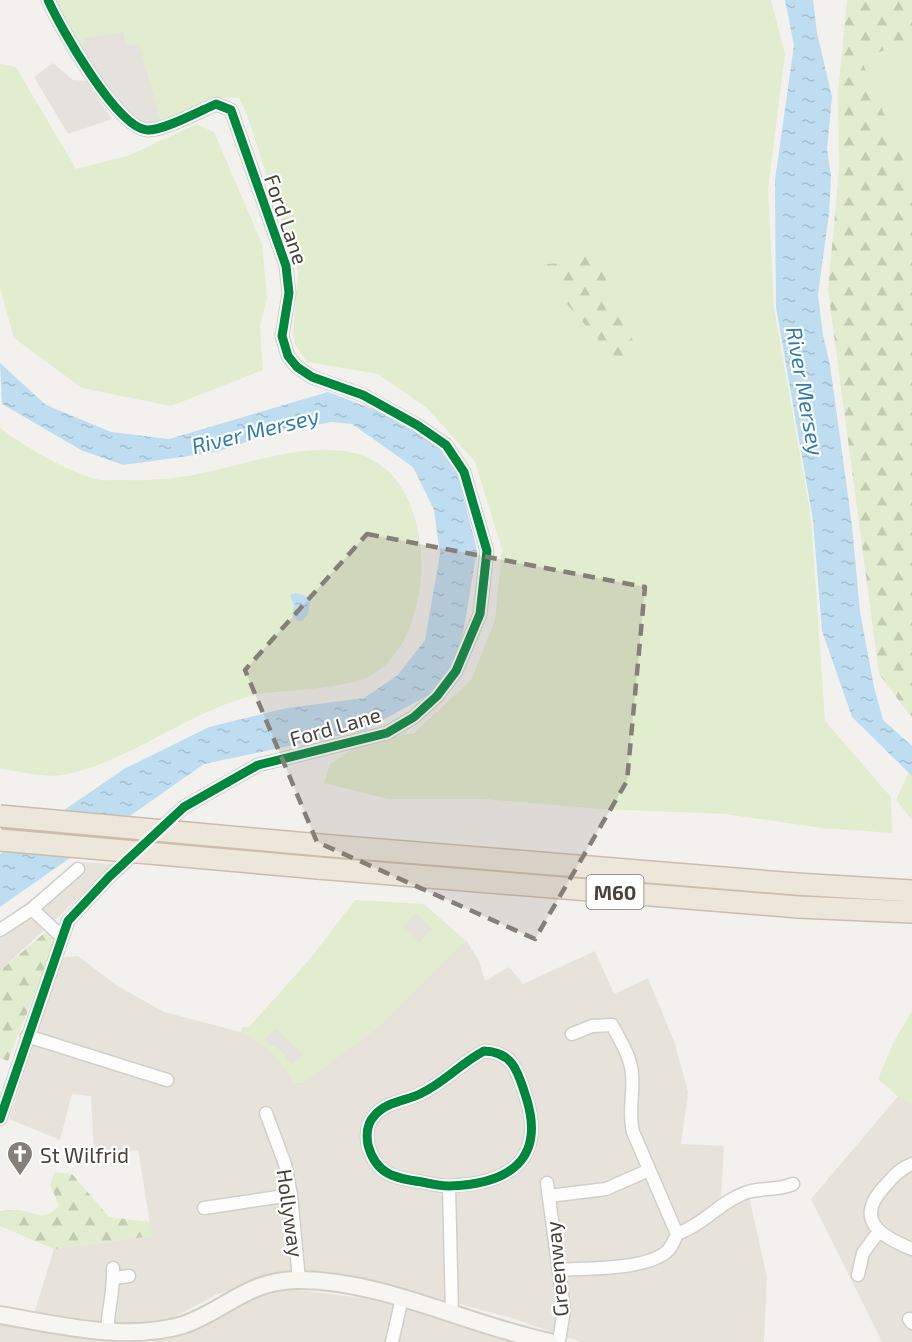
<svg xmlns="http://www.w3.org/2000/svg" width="912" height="1342" font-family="'Exo 2',sans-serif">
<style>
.residential{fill:#e7e3db}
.green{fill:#e1edce}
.forest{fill:url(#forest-firs)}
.parking{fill:#e5e2de}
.water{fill:url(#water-ripples)}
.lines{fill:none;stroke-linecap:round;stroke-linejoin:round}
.street-casing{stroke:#d1cfcb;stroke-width:15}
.secondary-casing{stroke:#d2cec4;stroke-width:20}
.highway-casing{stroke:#cbbda9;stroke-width:24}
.street{stroke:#fdfdfc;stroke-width:12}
.secondary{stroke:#f7f5f0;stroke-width:16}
.highway{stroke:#ede6db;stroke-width:21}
.highway-bridge-casing{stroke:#cbbda9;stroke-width:24;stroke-linecap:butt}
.highway-bridge{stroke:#ede6db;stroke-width:21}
.cycleway-casing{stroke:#fff;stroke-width:13}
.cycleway{stroke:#00873e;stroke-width:9}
.marked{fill:#857f77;fill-opacity:0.2;stroke:#857f77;stroke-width:4.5;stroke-dasharray:12 8;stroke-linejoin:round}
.labels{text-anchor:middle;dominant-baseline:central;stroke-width:4.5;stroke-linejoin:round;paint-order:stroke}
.shield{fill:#fff;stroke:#807b74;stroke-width:1.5}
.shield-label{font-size:20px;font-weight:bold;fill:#4a4238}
.street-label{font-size:21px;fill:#4a4238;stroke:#fff}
.poi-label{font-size:21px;fill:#4a4238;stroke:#fff;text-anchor:start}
.water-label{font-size:22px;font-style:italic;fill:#2e7cb0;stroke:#fff}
</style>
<defs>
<pattern id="forest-firs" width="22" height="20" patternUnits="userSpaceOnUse" patternTransform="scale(1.5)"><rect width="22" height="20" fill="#e1edce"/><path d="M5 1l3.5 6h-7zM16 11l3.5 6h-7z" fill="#c3ccb2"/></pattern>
<pattern id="water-ripples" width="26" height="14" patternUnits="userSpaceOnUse" patternTransform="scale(1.5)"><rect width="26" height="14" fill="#beddf0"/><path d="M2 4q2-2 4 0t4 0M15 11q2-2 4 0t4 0" fill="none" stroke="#a5bfcf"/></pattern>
</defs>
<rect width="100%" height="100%" fill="#f3f1ed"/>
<path class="residential" d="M82,862L115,864L0,971V922Z
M466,940L479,961L485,981L509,967L523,984L595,951L614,994L648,978L675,1044L688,1092L681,1144L724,1146L720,1213L749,1196L767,1277L764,1342H581L515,1319L434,1297L328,1273L285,1272L215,1295L157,1327L104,1328L34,1314L54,1249L152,1236L138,1150L94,1156L91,1096L72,1094L60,1140L9,1119L61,960L65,957L78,956L116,985L164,1012L241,1032L254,1039L271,1051L297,1083L303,1082L379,1026Z
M900,1094L912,1102V1342H882L811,1199Z
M291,1289L386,1301L521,1342H152L151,1338L187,1328L265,1295Z
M0,1323L71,1336L143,1342H0Z"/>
<path class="green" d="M48,0H771L785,54L768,190L774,308L811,517L825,721L891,797L892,833L822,828L725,814L602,809L485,799H388L324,783L330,764L364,742L414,733L471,680L495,621L502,549L475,462L427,408L378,374L307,362L295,345L293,332L298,272L246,112L239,98C211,95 186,112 161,123L112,97Z
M912,40V181L861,59Z
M0,64L16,67L76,169L130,155L197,124L214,132L262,244L267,298L260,326L263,370L171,406L82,388L14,338L0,288Z
M0,428C27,448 63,469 95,479C103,481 113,480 121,480C146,481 174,479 198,474C252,464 340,427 387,470C436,514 432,632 378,671C348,693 283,687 247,697C184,715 123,765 62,775C43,778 19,771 0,769Z
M908,773L912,776V820L896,800Z
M355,900L424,904L466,941L379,1026L303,1082L295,1083L271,1051L241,1032L243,1027H249L310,959Z
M912,1011V1104L896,1095L878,1079L893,1043Z"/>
<path class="forest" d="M847,0H912V40L861,59L912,181V718L879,674L828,290L839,170L838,93Z
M598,251L614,306L637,348L621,366L533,265L563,263Z
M47,931L56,940L8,1061L0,1058V971Z
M55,1172L72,1174L109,1217L150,1222L153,1236L54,1249L0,1226V1211C7,1211 17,1209 24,1211C41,1215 44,1220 59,1206L50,1184Z"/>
<path class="parking" d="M123,32L126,46L139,44L161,123L151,126L135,123L104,85L83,49L84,38Z
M53,63L73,80L86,81L112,119L68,134L34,77Z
M416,913L432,929L419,942L403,926Z
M276,1028L303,1054L292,1065L281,1050L264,1041Z"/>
<path class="water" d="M785,0H813L817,33L832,97L827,149L831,176L829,214L818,294L823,335L830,365L852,525L860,612L874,687L883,720L912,746V776L852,717L822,631L813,520L776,307L775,180L794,45Z
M0,363L46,405L111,432L169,439L328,392L406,422L441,451L458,476L477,550L463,634L450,668L428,695L365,730L204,764L0,907V854L124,769L209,727L287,708L364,698L398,675L425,640L440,554L434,510L413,467L352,424L332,422L282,430L217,452L123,465L81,450L2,404Z
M296,593L306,596L310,602L308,614L302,621H298L292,615L294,606L290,595Z"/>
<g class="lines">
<defs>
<path id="street" d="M32,909L62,937
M0,930L32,909L78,869
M27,1036L167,1080
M484,1051C514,1052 518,1073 526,1097C546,1160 509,1184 449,1186C441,1186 431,1184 422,1182C395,1178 376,1175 368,1145C366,1134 367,1123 375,1115C386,1102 405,1101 420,1094C444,1083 461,1063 484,1051Z
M266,1113L285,1164L291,1195L299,1280
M0,1119L68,921L109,877L184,807L258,765L387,733L414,717L437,696L456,671L480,614L487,551L464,472L446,445L417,425L363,395L312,377L297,367L288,356L282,336L289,293L286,266L231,110L216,104C200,111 163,131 147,130C117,128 60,27 48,0
M912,1164C899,1169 893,1177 884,1187C854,1220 880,1236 912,1249
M547,1183L564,1309L559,1342
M449,1186L452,1314
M549,1196L606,1189L649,1170
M204,1208L291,1195
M677,1234C705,1223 715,1207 738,1196C756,1186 774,1192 793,1184
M560,1270C588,1268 642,1270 665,1253C671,1249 674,1241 677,1234L633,1132C628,1112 634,1094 632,1074C631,1057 620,1040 612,1025L592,1026L572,1034
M858,1275L863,1253L879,1231
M114,1278L129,1276
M909,1319L912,1323
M107,1332C108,1310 114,1291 113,1268
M392,1342L402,1298"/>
<path id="secondary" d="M0,1315C58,1325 126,1342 183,1325C226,1310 249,1279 300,1280C386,1281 467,1325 550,1342"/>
<path id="highway" d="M320,845L796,884L912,891
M318,868L798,907L912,912"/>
</defs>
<use href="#street" class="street-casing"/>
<use href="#secondary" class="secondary-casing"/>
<use href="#highway" class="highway-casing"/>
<use href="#street" class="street"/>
<use href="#secondary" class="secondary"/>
<use href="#highway" class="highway"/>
<defs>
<path id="highway-bridge" d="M0,816L320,845
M0,840L318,868"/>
</defs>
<use href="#highway-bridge" class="highway-bridge-casing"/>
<use href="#highway-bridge" class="highway-bridge"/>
<defs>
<path id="cycleway" d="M484,1051C514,1052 518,1073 526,1097C546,1160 509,1184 449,1186C441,1186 431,1184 422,1182C395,1178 376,1175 368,1145C366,1134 367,1123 375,1115C386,1102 405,1101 420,1094C444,1083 461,1063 484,1051Z
M0,1119L68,921L109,877L184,807L258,765L387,733L414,717L437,696L456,671L480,614L487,551L464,472L446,445L417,425L363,395L312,377L297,367L288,356L282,336L289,293L286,266L231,110L216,104C200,111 163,131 147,130C117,128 60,27 48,0"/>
</defs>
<use href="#cycleway" class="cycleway-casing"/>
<use href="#cycleway" class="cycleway"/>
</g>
<path class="marked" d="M367,534L645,587L627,781L535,939L317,842L245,670Z"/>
<defs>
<symbol id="church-pin" viewBox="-11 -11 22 30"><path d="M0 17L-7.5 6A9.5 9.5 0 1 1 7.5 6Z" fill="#857f77" stroke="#fff"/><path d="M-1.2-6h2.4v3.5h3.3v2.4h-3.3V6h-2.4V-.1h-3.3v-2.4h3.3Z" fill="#fff"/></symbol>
</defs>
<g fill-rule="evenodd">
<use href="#church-pin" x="5" y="1139" width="30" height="40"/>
</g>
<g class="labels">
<rect class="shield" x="586.5" y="875" width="57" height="34" rx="4.5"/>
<g class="shield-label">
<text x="615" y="892">M60</text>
</g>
<g class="street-label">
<text transform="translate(287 219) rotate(71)">Ford Lane</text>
<text transform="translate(335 726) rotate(-16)">Ford Lane</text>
<text transform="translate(291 1213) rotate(82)">Hollyway</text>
<text transform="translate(556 1269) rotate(-95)">Greenway</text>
</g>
<g class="poi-label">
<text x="40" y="1154">St Wilfrid</text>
</g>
<g class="water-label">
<text transform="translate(806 391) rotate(80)">River Mersey</text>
<text transform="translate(255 430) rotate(-14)">River Mersey</text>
</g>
</g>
</svg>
